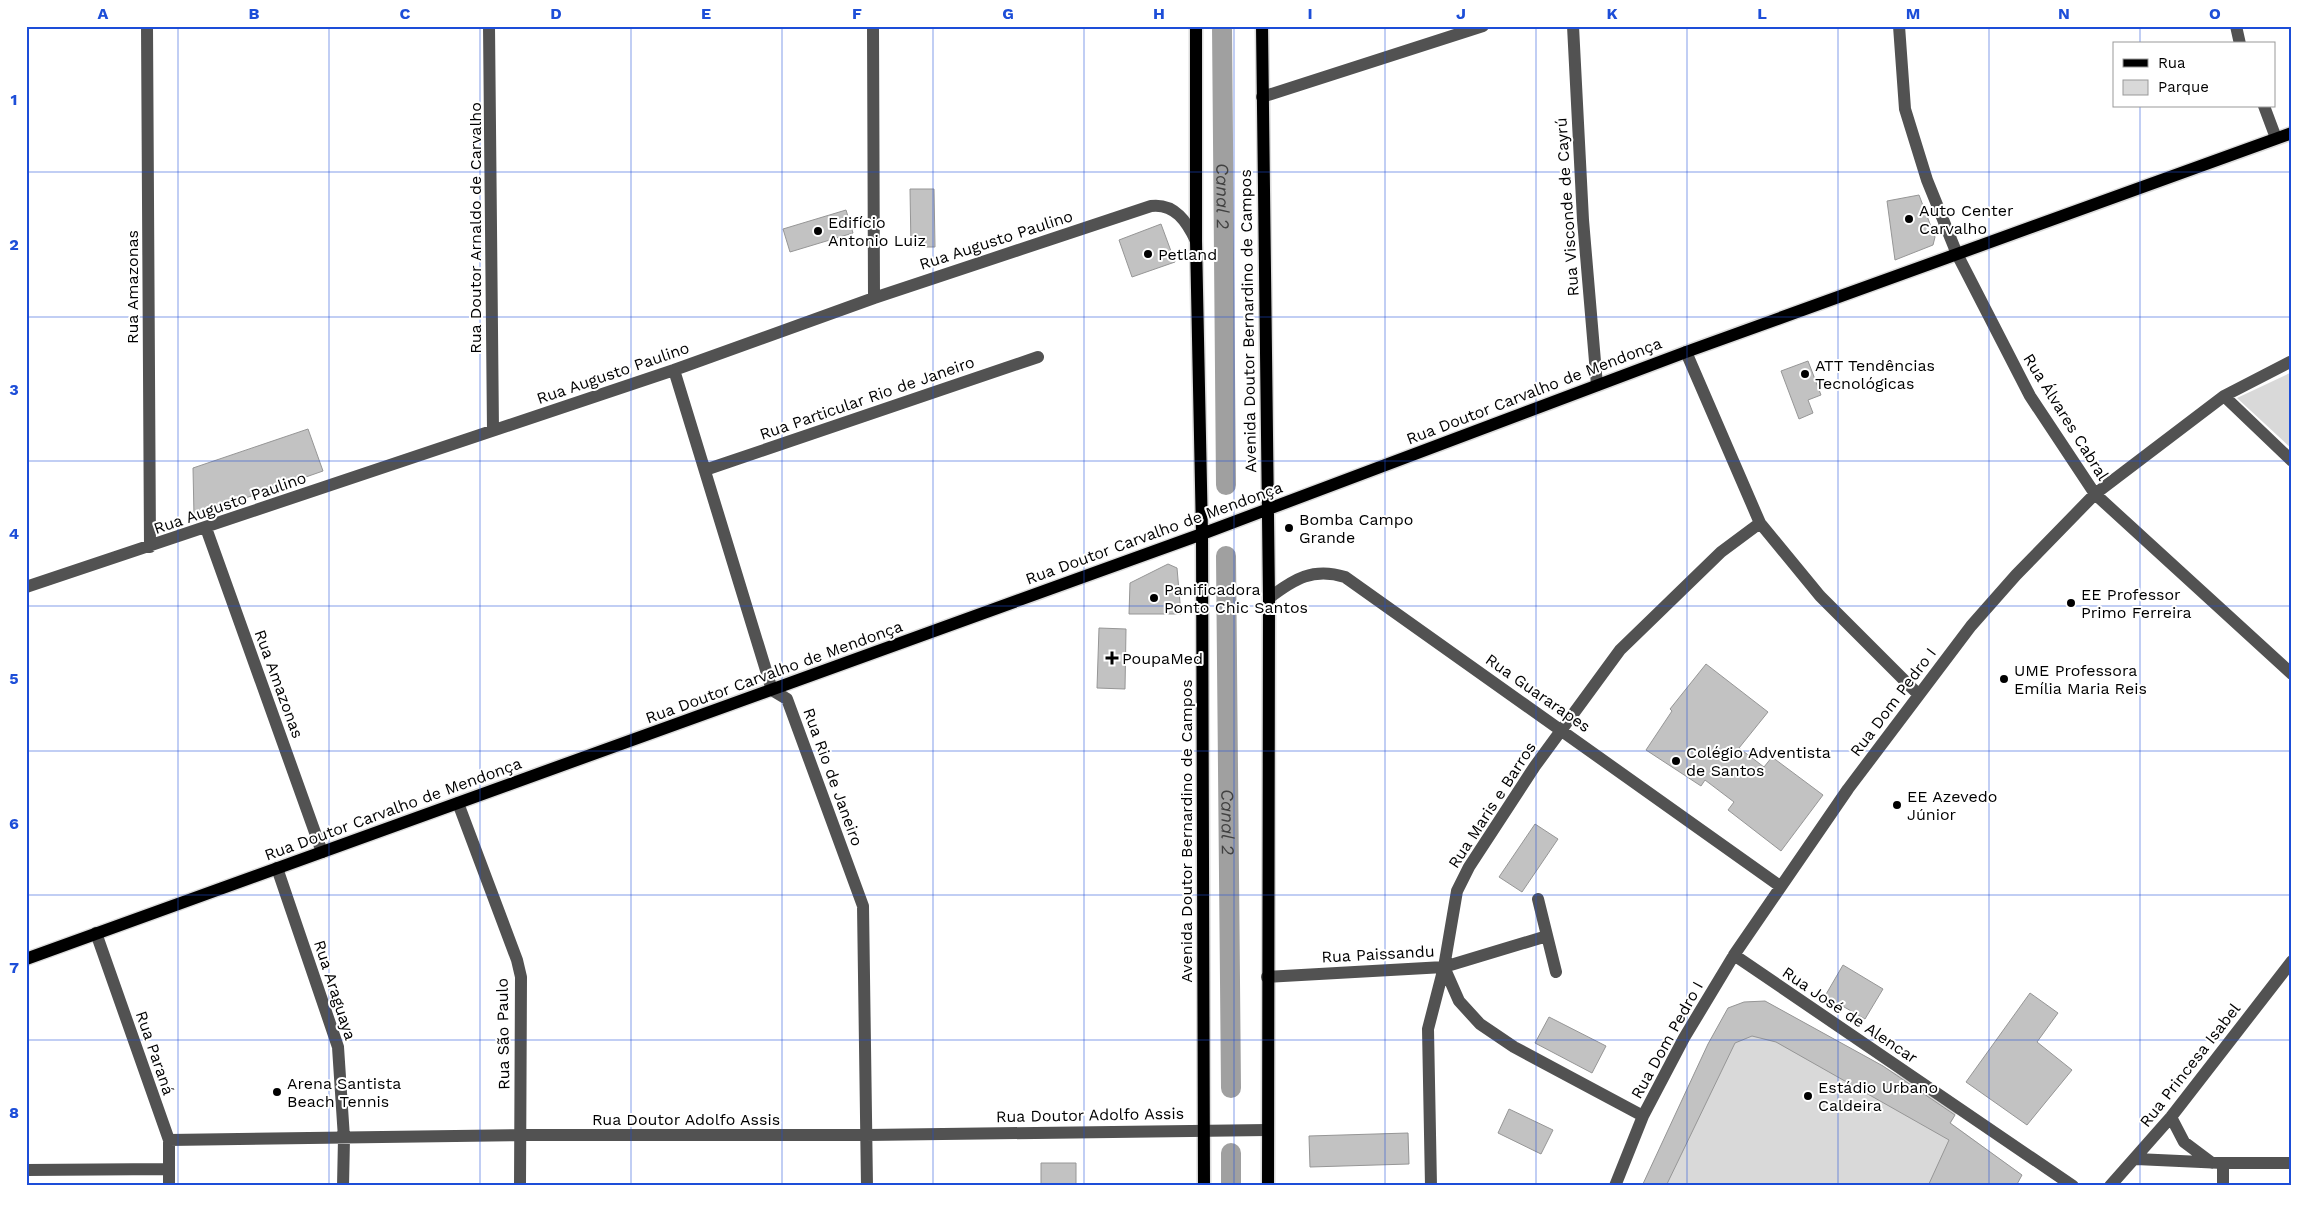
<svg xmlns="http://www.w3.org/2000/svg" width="2318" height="1212" font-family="'Work Sans',sans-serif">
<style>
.green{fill:#d9d9d9}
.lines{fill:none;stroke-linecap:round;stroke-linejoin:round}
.canal{stroke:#a0a0a0;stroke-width:20}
.building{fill:#c2c2c2;stroke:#969696}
.major-casing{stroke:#dbdbdb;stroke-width:15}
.minor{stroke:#525252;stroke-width:12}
.major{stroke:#000;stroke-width:12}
.grid{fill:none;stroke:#1d4ed8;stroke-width:1;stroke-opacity:0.55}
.poi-dot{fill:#000;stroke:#fff;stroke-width:2}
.labels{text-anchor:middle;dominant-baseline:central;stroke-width:4;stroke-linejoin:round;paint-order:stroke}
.street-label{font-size:16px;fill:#000;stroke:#fff}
.poi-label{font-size:16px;fill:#000;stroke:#fff;text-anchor:start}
.water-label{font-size:18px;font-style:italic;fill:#414141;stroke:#fff}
.neatline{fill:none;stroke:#1d4ed8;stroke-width:2}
.grid-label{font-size:16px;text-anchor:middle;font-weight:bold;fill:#1d4ed8}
</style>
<rect width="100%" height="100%" fill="#fff"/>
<path class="green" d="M2292,372V449L2237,398Z
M1765,1001L1908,1080L1957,1112L1951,1123L2022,1175L2016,1186H1642L1708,1044L1728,1008L1744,1002Z"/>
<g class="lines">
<g class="canal">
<path id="s1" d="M1222,26L1226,485"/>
<path id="s2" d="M1226,556L1231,1088"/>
<path d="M1231,1153V1186"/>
</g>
</g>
<path class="building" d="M910,189H934L935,247H911Z
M1919,195L1935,237L1933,245L1895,260L1887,201Z
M846,210L853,233L790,252L783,229Z
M1161,224L1175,262L1132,277L1119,240Z
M1808,361L1821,395L1808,400L1813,413L1799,419L1781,371Z
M308,429L323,471L194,516L193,468Z
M1168,564L1177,568L1181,614H1129L1130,583Z
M1099,628L1126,629L1125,689L1097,688Z
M1706,664L1768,712L1739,748L1764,767L1772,757L1823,795L1781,851L1728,810L1734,802L1705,780L1701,786L1646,750L1672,711L1670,709Z
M1535,824L1558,839L1522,892L1499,877Z
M1843,965L1883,989L1865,1019L1825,996Z
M2030,993L2058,1013L2037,1042L2072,1070L2027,1125L1966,1082Z
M1765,1001L1883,1066L1955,1115L1950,1123L2022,1175L2016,1186H1928L1949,1140L1776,1042L1752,1036L1735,1043L1666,1186H1642L1708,1044L1728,1008L1744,1002Z
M1549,1017L1606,1046L1592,1073L1535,1043Z
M1509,1109L1553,1130L1541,1154L1498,1133Z
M1408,1133L1409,1164L1310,1167L1309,1136Z
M1041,1163H1076V1186H1041Z"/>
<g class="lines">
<defs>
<path id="major" d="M1196,26V241L1202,534L1204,1186
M1262,26L1269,598L1268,1186
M26,959L1202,534L1686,352L2292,133"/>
</defs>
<use href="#major" class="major-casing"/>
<path class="minor" d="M147,26L150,547
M489,26L493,430
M873,26L874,298
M1573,26L1583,220L1597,385
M1899,26L1905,109L1927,180L1957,254L2030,396L2095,494L2292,674
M2236,26L2240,44
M1262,97L1483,26
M2264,106L2276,138
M1686,352L1760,523L1820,596L1918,694
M674,370L772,690L787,699L863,906L867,1186
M2224,396L2292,461
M705,470L1038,357
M206,528L322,852
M26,587L674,370L874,298L1151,206C1175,203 1187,222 1196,241
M1269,598C1294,579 1313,567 1345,577L1780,886
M458,803L517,960L521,977L520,1186
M277,868L338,1047L344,1138L343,1186
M1538,899L1556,972
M96,933L169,1140V1186
M1734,955L2073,1186
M1444,967L1547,936
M1267,977L1444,967L1459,1001L1480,1024L1514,1047L1643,1116
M2171,1117L2184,1142L2212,1163
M169,1140L520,1135H867L1268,1130
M2136,1159L2223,1163H2292
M26,1170L169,1169
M1431,1186L1428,1029L1444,967L1457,891L1469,867L1535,766L1620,650L1721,552L1760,523
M1615,1186L1643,1116L1684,1038L1734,955L1848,789L1971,626L2016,575L2095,494L2224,396L2292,361
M2110,1186L2171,1117L2292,961
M2223,1186V1163"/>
<use href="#major" class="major"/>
</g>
<path class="grid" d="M178,26V1186M329,26V1186M480,26V1186M631,26V1186M782,26V1186M933,26V1186M1084,26V1186M1234,26V1186M1385,26V1186M1536,26V1186M1687,26V1186M1838,26V1186M1989,26V1186M2140,26V44M2140,106V1186M26,172H2292M26,317H2292M26,461H2292M26,606H2292M26,751H2292M26,895H2292M26,1040H2292"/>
<g class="poi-dot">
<circle cx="1909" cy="219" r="5"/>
<circle cx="818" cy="231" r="5"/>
<circle cx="1148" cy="254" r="5"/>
<circle cx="1805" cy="374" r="5"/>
<circle cx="1289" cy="528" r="5"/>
<circle cx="1154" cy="598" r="5"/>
<circle cx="2071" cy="603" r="5"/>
<path d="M1109.5 650.5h5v5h5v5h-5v5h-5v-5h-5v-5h5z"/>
<circle cx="2004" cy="679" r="5"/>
<circle cx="1676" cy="761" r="5"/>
<circle cx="1897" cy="805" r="5"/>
<circle cx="277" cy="1092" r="5"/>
<circle cx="1808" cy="1096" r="5"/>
</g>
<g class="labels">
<g class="street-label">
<text transform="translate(1567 207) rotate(-94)">Rua Visconde de Cayrú</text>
<text transform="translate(475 228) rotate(-90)">Rua Doutor Arnaldo de Carvalho</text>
<text transform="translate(996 240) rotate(-18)">Rua Augusto Paulino</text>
<text transform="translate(132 287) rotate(-90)">Rua Amazonas</text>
<text transform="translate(1248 321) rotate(-91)">Avenida Doutor Bernardino de Campos</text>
<text transform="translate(613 373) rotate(-19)">Rua Augusto Paulino</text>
<text transform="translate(1534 391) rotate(-21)">Rua Doutor Carvalho de Mendonça</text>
<text transform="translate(867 398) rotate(-19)">Rua Particular Rio de Janeiro</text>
<text transform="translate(2066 417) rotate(58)">Rua Álvares Cabral</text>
<text transform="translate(230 503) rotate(-19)">Rua Augusto Paulino</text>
<text transform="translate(1154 533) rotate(-20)">Rua Doutor Carvalho de Mendonça</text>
<text transform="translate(774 672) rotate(-20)">Rua Doutor Carvalho de Mendonça</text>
<text transform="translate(279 684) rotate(70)">Rua Amazonas</text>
<text transform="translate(1538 693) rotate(35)">Rua Guararapes</text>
<text transform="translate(1893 702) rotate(-53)">Rua Dom Pedro I</text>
<text transform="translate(833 777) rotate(70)">Rua Rio de Janeiro</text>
<text transform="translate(1492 805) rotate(-57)">Rua Maris e Barros</text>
<text transform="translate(393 809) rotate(-20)">Rua Doutor Carvalho de Mendonça</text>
<text transform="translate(1186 831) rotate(-90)">Avenida Doutor Bernardino de Campos</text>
<text transform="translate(1378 954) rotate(-3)">Rua Paissandu</text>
<text transform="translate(335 990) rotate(72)">Rua Araguaya</text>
<text transform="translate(1850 1015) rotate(34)">Rua José de Alencar</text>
<text transform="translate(503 1034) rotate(-91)">Rua São Paulo</text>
<text transform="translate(1667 1040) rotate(-61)">Rua Dom Pedro I</text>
<text transform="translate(155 1053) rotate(71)">Rua Paraná</text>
<text transform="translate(2190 1065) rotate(-52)">Rua Princesa Isabel</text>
<text transform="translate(1090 1115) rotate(-1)">Rua Doutor Adolfo Assis</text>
<text x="686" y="1119">Rua Doutor Adolfo Assis</text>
</g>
<g class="poi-label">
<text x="1919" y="210">Auto Center<tspan x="1919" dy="18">Carvalho</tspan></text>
<text x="828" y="222">Edifício<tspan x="828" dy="18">Antonio Luiz</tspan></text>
<text x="1158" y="254">Petland</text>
<text x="1815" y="365">ATT Tendências<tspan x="1815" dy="18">Tecnológicas</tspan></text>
<text x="1299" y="519">Bomba Campo<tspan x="1299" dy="18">Grande</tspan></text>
<text x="1164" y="589">Panificadora<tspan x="1164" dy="18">Ponto Chic Santos</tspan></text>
<text x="2081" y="594">EE Professor<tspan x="2081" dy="18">Primo Ferreira</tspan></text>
<text x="1122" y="658">PoupaMed</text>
<text x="2014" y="670">UME Professora<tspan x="2014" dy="18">Emília Maria Reis</tspan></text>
<text x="1686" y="752">Colégio Adventista<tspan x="1686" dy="18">de Santos</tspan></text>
<text x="1907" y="796">EE Azevedo<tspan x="1907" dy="18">Júnior</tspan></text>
<text x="287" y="1083">Arena Santista<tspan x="287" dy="18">Beach Tennis</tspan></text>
<text x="1818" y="1087">Estádio Urbano<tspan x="1818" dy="18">Caldeira</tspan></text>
</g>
<g class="water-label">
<text stroke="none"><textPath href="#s1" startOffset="170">Canal 2</textPath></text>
<text stroke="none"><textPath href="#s2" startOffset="266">Canal 2</textPath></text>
</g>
</g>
<rect width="2318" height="1212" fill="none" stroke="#ffffff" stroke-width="55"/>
<rect x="2113" y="42" width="162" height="65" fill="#ffffff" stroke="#999999"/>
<rect x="2123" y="59" width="25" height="8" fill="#000000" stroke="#999999"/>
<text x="2158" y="68" font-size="15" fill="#000000">Rua</text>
<rect x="2123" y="80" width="25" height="15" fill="#d9d9d9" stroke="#999999"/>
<text x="2158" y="92" font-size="15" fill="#000000">Parque</text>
<rect x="28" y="28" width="2262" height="1156" class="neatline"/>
<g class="grid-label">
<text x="103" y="19">A</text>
<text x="254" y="19">B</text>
<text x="405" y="19">C</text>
<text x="556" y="19">D</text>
<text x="706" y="19">E</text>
<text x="857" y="19">F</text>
<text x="1008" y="19">G</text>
<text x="1159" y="19">H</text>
<text x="1310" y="19">I</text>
<text x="1461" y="19">J</text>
<text x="1612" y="19">K</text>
<text x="1762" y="19">L</text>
<text x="1913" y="19">M</text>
<text x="2064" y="19">N</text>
<text x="2215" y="19">O</text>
<text x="14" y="105">1</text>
<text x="14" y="250">2</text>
<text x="14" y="395">3</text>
<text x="14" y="539">4</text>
<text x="14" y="684">5</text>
<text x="14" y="829">6</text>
<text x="14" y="973">7</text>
<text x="14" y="1118">8</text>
</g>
</svg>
